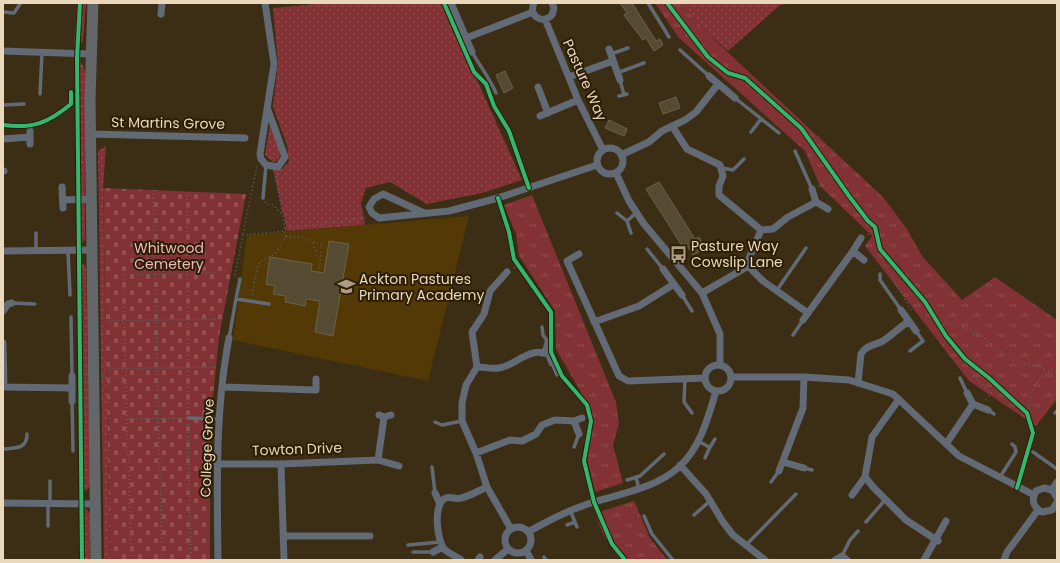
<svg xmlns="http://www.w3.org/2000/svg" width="1060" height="563" font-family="Poppins,sans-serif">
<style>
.built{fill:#523905}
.grass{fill:url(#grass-dots)}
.cemetery{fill:url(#cemetery-stones)}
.park{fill:url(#park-tufts)}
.building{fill:#544b32;stroke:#6a624a}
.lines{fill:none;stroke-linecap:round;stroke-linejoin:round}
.path{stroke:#636464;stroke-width:1.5;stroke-dasharray:1 3;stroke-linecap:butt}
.service{stroke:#626a75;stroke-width:3.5}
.minor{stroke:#626a75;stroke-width:7}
.primary{stroke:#64676a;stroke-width:11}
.cycleway-casing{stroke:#2b1d06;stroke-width:6}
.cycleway{stroke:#33b770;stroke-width:4}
.labels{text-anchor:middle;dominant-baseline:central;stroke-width:4;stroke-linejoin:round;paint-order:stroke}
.street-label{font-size:14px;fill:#ead8bc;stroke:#2b1d06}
.poi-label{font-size:14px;fill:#ead8bc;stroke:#2b1d06;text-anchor:start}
.park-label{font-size:14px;fill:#f1baba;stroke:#2b1d06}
</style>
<defs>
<pattern id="grass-dots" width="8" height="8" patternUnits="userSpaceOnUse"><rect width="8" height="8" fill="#823134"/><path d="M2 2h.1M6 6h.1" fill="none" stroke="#944e4f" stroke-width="1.8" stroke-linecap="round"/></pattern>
<pattern id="cemetery-stones" width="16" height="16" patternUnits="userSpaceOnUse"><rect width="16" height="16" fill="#823134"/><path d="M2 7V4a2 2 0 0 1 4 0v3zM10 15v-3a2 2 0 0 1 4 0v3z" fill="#944e4f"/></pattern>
<pattern id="park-tufts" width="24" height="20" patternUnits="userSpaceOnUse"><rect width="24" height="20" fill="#823134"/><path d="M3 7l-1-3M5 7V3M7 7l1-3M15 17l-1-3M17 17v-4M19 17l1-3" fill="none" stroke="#944e4f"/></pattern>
</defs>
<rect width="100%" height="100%" fill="#3b2e15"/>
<path class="built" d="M469,216L428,381L233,340L247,235Z"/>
<path class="grass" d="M77,3H86L83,40L80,45L74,46Z
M325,3H446L449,18L522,180L482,193L427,204L390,182L366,188L361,203L365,225L287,231L273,170L282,169L289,162L287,145L273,107L278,63L273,8Z
M683,3H789L779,6L728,51L705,31Z
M77,58L84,67L85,72V240L78,246Z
M270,124L281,154L277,161L273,162L265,155Z
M106,146L103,188L110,560H104L98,151Z
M78,257L86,267L90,480L89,488L82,493Z
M83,508L87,510L90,514V560H84Z"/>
<path class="cemetery" d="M103,188L246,194L219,337L210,427V560H110Z"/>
<path class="park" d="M655,3H683L705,31L883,197L907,229L922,256L962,300L995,277L1057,320V399L1036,426L969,381L865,246L872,236L820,186L805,151L679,38Z
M532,195L616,402L619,424L613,445L623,483L595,492L588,463L586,437L590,408L556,349L555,311L519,256L516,234L504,205Z
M634,501L650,538L667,560H621C609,545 600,532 596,513Z"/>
<path class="building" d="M620,3H632L656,41L660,39L663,45L654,51L646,38L643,40L624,15L627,13Z
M505,71L513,88L504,93L496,75Z
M676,97L680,108L663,114L659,103Z
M609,120L627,129L624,136L605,128Z
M659,182L695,239L699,237L705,248L693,255L686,244L682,246L646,189Z
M329,241L349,244L333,336L315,332L320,301L306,299L305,306L285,302L286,296L273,294L275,286L266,284L270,257L312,264L311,271L324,273Z"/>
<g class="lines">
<path class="path" d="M724,78L728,73
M818,186L835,177
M153,190L162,560
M187,195L188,412
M265,202L266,204L273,205L283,216
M285,229L367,218
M243,234L257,166
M868,235L875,227
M286,237H302L322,245L319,272
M313,243L317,255L320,257
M880,249L883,261L911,310
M514,268L518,264
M235,275L243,235L285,231
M252,295L258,265L263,260L275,254L286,237L276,175
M936,320C954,324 974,329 988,341C997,348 1005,356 1015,361C1027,367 1035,362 1047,371
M110,321L221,319
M972,364L974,377L991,393L985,401
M110,369L216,367
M102,377L126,378
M1027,413C1030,393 1036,375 1057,368
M128,419L182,418
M188,424L191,560
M131,560L123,275L215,273"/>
<path class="service" d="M648,3L669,37
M3,12L14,13L20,4
M680,50L709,76
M472,52C480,66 490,79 496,93
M611,54L628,48
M617,73L644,63
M620,80L624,95
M40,94L42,53
M619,96L627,94
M735,98L779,133
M3,105L24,104
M751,132L761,119
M795,151L812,189
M722,168L733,170L744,159
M263,198L266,165
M617,213L627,221L631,233
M627,221L636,213
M647,249L663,269
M36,251V233
M68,251L70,295
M880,274V280L901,310
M777,290L806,248
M682,295L692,311
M236,299L240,279
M12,303L35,304
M71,317L72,376
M542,327L543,335L548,342
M793,335L803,320
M229,338L236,299L269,304
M910,351L923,341L916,331
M552,363L557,375
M960,378L967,393
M685,379L684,402L692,413
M72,401L73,451
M988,410L994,414
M1055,413L1057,411
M188,418L219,419
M435,422L442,425L462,421
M698,441L709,447
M574,447L579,434
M3,449C16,448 27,449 27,434
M1033,452L1057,469
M705,458L709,449L715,439
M432,467L435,493
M804,468L812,470
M636,477L639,489
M1000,477L1016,452L1015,447L1012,444
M627,480L640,476L664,454
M50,481V503
M771,482L779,471
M570,510L577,527
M694,515L710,501
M644,516L652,534L673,560
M866,522L885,500
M567,525L575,522
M48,526V503
M408,545L440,542
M746,545L796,494
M413,552H433
M842,556L850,540L858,531
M544,557L546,560"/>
<path class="minor" d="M265,3L274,64L260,154L261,159L266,165L278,167L285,157L268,110
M451,3L472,52
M534,3C528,16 543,25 552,15L554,8L552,3
M161,14L162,3
M545,19L578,100L603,150
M466,38L533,12
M609,49L620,80
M3,51L91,54
M709,76L735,98
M569,77L613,61
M538,87L548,113
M540,116L578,100
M672,126L687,149L720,165L723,176L719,186V195L761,230
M91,134L245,138
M3,139L30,137
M30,144V131
M597 161a13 13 0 1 1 26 0a13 13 0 1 1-26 0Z
M621,155L649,142L662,131L685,120L696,112L718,84
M3,171H4
M616,173L629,201L644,224L702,293L720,334V365
M62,187L63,208
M812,189L816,202L828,209
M63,200L91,199
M424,213L383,194L374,199L369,207L372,213L379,218L449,211L498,198L597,165
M761,230L773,229L788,217L816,202
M3,251L91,250
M853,251L861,238
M579,254L567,261L619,376L628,381L705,378
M747,265L763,281L808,313L853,251L864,260
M663,269L682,295
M507,272L490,291L484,314L472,332L477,367L466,385L462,403V421L476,453L487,487L511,529
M702,293L745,268L761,230
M901,310L916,331
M3,311L8,304L12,303
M803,320L808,313
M594,322L639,306L674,284
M3,343L4,387
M542,353L546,350L548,342
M705 378a13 13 0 1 1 26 0a13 13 0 1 1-26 0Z
M477,367C484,367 492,369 499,368C515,366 531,345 549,355L552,363
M72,376V401
M731,377H804L849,380L893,394L959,456L1034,495
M858,383L861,354C866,345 875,345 883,341C892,335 900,327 909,321
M3,387L72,388
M223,387L316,390V379
M967,393L973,404L988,410
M899,399L872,437L865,477L874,488L906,520L938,541
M379,415L384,417L391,415
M384,417L378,460L399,466
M574,421L579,434
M946,444L973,404
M476,453L510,440L522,441L536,434L542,425L555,420L574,421L582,418
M783,462L804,468
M217,464H281L378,460
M281,464L284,560
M680,465L706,494L723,522L733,535L765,560
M779,471L803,408L804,377
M1052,490L1057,482
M435,493L440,504
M852,495L865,477
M1057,498L1052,490L1044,488L1036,491C1031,500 1033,507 1042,512L1052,510L1057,502
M3,503L96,504
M505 540a13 13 0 1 1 26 0a13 13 0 1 1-26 0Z
M528,532C549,520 570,509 594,502C623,493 656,488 679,467C700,448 708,418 716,391
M284,536H370
M526,550L531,560
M433,552L443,547
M218,560C217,486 215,411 229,338
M461,560C456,556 450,554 445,550C437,542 432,503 446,498C451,496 456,500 461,498C470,496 478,491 487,487
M478,560L480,557
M495,560L508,549
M835,560L842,556L847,560
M924,560L946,521
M1004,560L1007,552L1038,510"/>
<path class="primary" d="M93,3L90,99L96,560"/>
<defs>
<path id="cycleway" d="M80,3L77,58L82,560
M444,3L474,72L486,84L494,106L509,131L529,188
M667,3L708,57L728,73L745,78L801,128L849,196L868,221L875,227L880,249L925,302L946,336L965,359L989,378L1027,413L1033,433L1017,488
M3,125C33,129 48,123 71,104V92
M498,198L509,232L514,259L551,312V352L562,376L587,405L591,421L584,461L594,502L612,544L625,560"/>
</defs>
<use href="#cycleway" class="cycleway-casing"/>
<use href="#cycleway" class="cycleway"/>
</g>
<defs>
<symbol id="bus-bare" viewBox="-9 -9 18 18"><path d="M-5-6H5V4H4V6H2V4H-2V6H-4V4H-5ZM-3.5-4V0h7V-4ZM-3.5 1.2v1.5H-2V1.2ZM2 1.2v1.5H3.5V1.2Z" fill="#ad9c82" stroke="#2b1d06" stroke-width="2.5" paint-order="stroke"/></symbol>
<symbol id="school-bare" viewBox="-9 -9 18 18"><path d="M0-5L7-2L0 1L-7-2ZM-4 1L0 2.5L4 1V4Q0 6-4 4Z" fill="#ad9c82" stroke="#2b1d06" stroke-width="2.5" paint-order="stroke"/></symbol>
</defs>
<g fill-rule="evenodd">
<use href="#bus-bare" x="666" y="242" width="25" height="25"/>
<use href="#school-bare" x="334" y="274" width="25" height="25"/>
</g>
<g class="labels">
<g class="street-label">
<text transform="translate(585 80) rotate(66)">Pasture Way</text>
<text transform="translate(168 123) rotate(1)">St Martins Grove</text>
<text transform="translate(207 448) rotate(-88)">College Grove</text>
<text transform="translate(297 449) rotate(-2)">Towton Drive</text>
</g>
<g class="poi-label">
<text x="691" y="246">Pasture Way<tspan x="691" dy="16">Cowslip Lane</tspan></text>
<text x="359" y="279">Ackton Pastures<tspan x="359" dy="16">Primary Academy</tspan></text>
</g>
<g class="park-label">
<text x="169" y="248">Whitwood<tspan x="169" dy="16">Cemetery</tspan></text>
</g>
</g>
<rect width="1060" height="563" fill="none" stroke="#ead8bc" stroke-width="8"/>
</svg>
